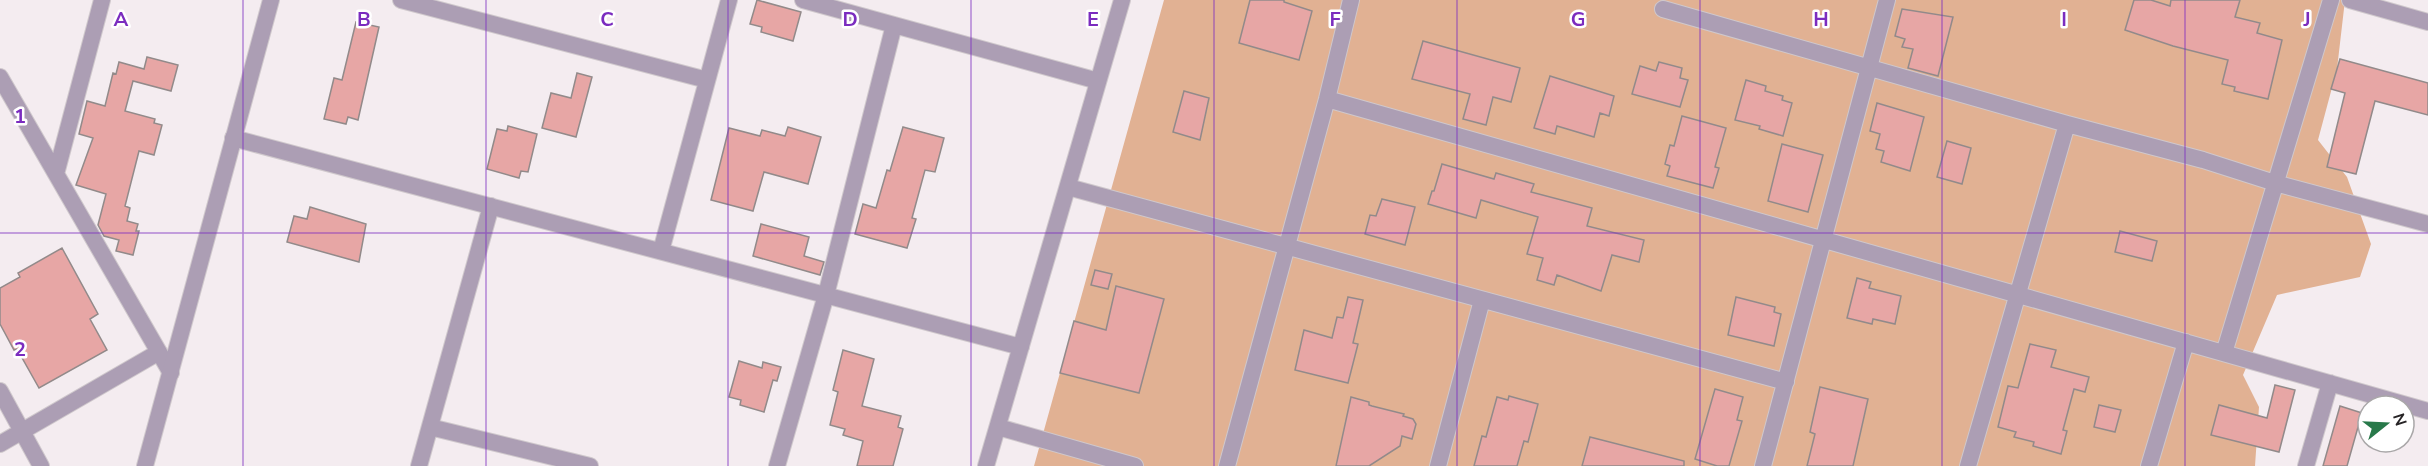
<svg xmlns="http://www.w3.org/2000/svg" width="2428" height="466" font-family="'Nunito Sans',sans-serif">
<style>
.green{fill:#e1b193}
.building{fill:#e7a6a5;stroke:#928a8a;stroke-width:1.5}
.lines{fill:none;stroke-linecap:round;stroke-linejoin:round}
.minor-casing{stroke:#cfc8cc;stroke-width:18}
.tertiary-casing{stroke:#cfc8cc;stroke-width:18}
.minor{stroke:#ac9eb4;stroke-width:16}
.tertiary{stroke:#ac9eb4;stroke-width:16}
.grid{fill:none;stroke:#7b2cbf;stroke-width:1.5;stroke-opacity:0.55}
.grid-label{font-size:20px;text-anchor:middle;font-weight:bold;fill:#7b2cbf;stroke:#fff;stroke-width:5;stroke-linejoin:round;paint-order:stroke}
</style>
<rect width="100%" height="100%" fill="#f4ecf0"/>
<path class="green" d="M1164,0H2345L2337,69L2318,140L2347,177L2371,244L2360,277L2277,295L2243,375L2259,407L2255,466H1034Z"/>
<path class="building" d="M757,0L801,12L793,41L761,32L762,27L750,24Z
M1250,0H1284V2L1312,11L1299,60L1239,43Z
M2134,0H2151L2170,6L2171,0H2240L2235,17L2260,23L2257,33L2282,40L2268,99L2234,91L2235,87L2222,84L2228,60L2173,46L2125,30Z
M1902,9L1953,17L1938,76L1908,68L1913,49L1902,47L1905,39L1895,36Z
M356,22L379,27L358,120L348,117L346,124L324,119L334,78L342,80Z
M1423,41L1520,68L1511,102L1493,97L1486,125L1463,119L1470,94L1412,79Z
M147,57L178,65L171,91L133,81L125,111L155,119L154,123L162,125L154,155L139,151L125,206L130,208L127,221L138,224L136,231H139L133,255L116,251L119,240L104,236L98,225L106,194L76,185L93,138L79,134L87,101L105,106L113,73L116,74L119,62L144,69Z
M2340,59L2428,83V115L2375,101L2356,174L2327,167L2345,93L2331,89Z
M1659,62L1682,68L1680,78L1688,80L1680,107L1632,94L1640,66L1656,71Z
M577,73L592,77L576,137L542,128L551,93L571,98Z
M1550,76L1614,96L1609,116L1600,113L1594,137L1557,126L1555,134L1534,128Z
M1746,80L1766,86L1765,91L1783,96L1782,100L1792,103L1783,136L1759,129L1760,126L1735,120Z
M1184,91L1209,98L1200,140L1173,132Z
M1877,103L1924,117L1910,171L1881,162L1884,151L1876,149L1880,134L1870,131Z
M1682,116L1726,128L1715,167L1719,168L1713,188L1667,176L1670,166L1665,164L1670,145L1674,146Z
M508,126L537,134L528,172L521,171L519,178L487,169L497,129L507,131Z
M788,127L821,137L808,184L764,172L753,211L711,200L729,128L760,136L762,130L785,136Z
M903,127L944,138L935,172L925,170L912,218L916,219L907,248L855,234L863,204L876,208L887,170L890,171Z
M1947,141L1971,148L1962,184L1937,177Z
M1782,144L1823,155L1808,212L1768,201Z
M1442,164L1494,179L1496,173L1534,184L1531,192L1592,208L1587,226L1644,240L1639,262L1612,255L1601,291L1557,275L1554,285L1537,280L1543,258L1527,254L1538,217L1481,200L1476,218L1428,204L1432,191H1434Z
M1382,199L1415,207L1405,245L1365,234L1370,215L1376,216Z
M310,207L366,224L359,262L287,242L294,216L307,219Z
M761,224L809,237L804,256L824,262L820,275L753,256Z
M2120,231L2157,241L2152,261L2115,252Z
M62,248L98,314L90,319L107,350L39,388L17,349L14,350L0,324V288L20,277L18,273Z
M1095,270L1112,274L1108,289L1091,285Z
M1857,278L1871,282L1869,288L1901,296L1895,324L1873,319L1872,324L1847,318Z
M1116,286L1164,299L1139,393L1060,373L1074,321L1106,330Z
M1348,297L1363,300L1353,343L1358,344L1348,383L1295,370L1304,330L1332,338L1337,317L1343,318Z
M1736,297L1775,307L1774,312L1781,314L1774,346L1728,335Z
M2030,344L2056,350L2051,367L2089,377L2085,392L2074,389L2063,430L2067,431L2061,454L2033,446L2034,442L2014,437L2016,432L1998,427L2008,386L2018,388Z
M843,350L874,359L862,406L901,416L898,427L903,429L893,466H857L863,441L843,435L845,429L830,425L838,392L833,390Z
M739,361L762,368L763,362L781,367L777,381L773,380L764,412L740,405L741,400L729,397Z
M2275,385L2295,390L2279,452L2211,435L2219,405L2267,418Z
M1820,387L1868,399L1853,466H1807L1815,434L1810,432Z
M1715,389L1743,397L1737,420L1742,421L1729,466H1717L1695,459Z
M1509,396L1538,404L1528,442L1524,441L1517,466H1474L1482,436L1486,437L1497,397L1508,400Z
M1351,397L1369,402V405L1372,406L1404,414L1403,416L1413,419L1416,424L1412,439L1402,436L1400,446L1369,466H1336Z
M2099,405L2121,410L2115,432L2094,427Z
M2340,406L2362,413L2347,466H2323Z
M1590,437L1684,461V466H1582Z"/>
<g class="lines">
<defs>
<path id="minor" d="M401,0L707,80
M803,0L1098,81
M2350,0L2428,22
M1663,9L2067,124L2203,160L2275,183L2428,224
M0,77L171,373
M1327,99L2428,411
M233,138L1021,347
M56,174L102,0
M1068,187L1786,382
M661,251L729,0
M2224,353L2331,0
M0,391L41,466
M430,427L590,466
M998,427L1135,466
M0,444L159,352
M419,466L491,206
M777,466L826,295L894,25
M986,466L1122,0
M1227,466L1327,99L1351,0
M1438,466L1482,300
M1763,466L1887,0
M1968,466L2067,124
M2149,466L2186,342
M2306,466L2330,383"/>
<path id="tertiary" d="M145,466L271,0"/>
</defs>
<use href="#minor" class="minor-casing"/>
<use href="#tertiary" class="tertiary-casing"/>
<use href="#minor" class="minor"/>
<use href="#tertiary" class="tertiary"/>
</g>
<path class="grid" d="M243,0V466M486,0V466M728,0V466M971,0V466M1214,0V466M1457,0V466M1700,0V466M1942,0V466M2185,0V466M0,233H2428"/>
<g class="grid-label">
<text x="121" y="26">A</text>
<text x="364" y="26">B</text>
<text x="607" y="26">C</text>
<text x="850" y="26">D</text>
<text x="1093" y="26">E</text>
<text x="1335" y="26">F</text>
<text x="1578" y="26">G</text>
<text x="1821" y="26">H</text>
<text x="2064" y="26">I</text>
<text x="2307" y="26">J</text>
<text x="20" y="123">1</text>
<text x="20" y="356">2</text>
</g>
<g transform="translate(2386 424) rotate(72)"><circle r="28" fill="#ffffff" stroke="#a9a7a8" stroke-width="1.5"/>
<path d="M0-4.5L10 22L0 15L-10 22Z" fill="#28794a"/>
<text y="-9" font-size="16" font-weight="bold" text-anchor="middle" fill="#272426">N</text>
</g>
</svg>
